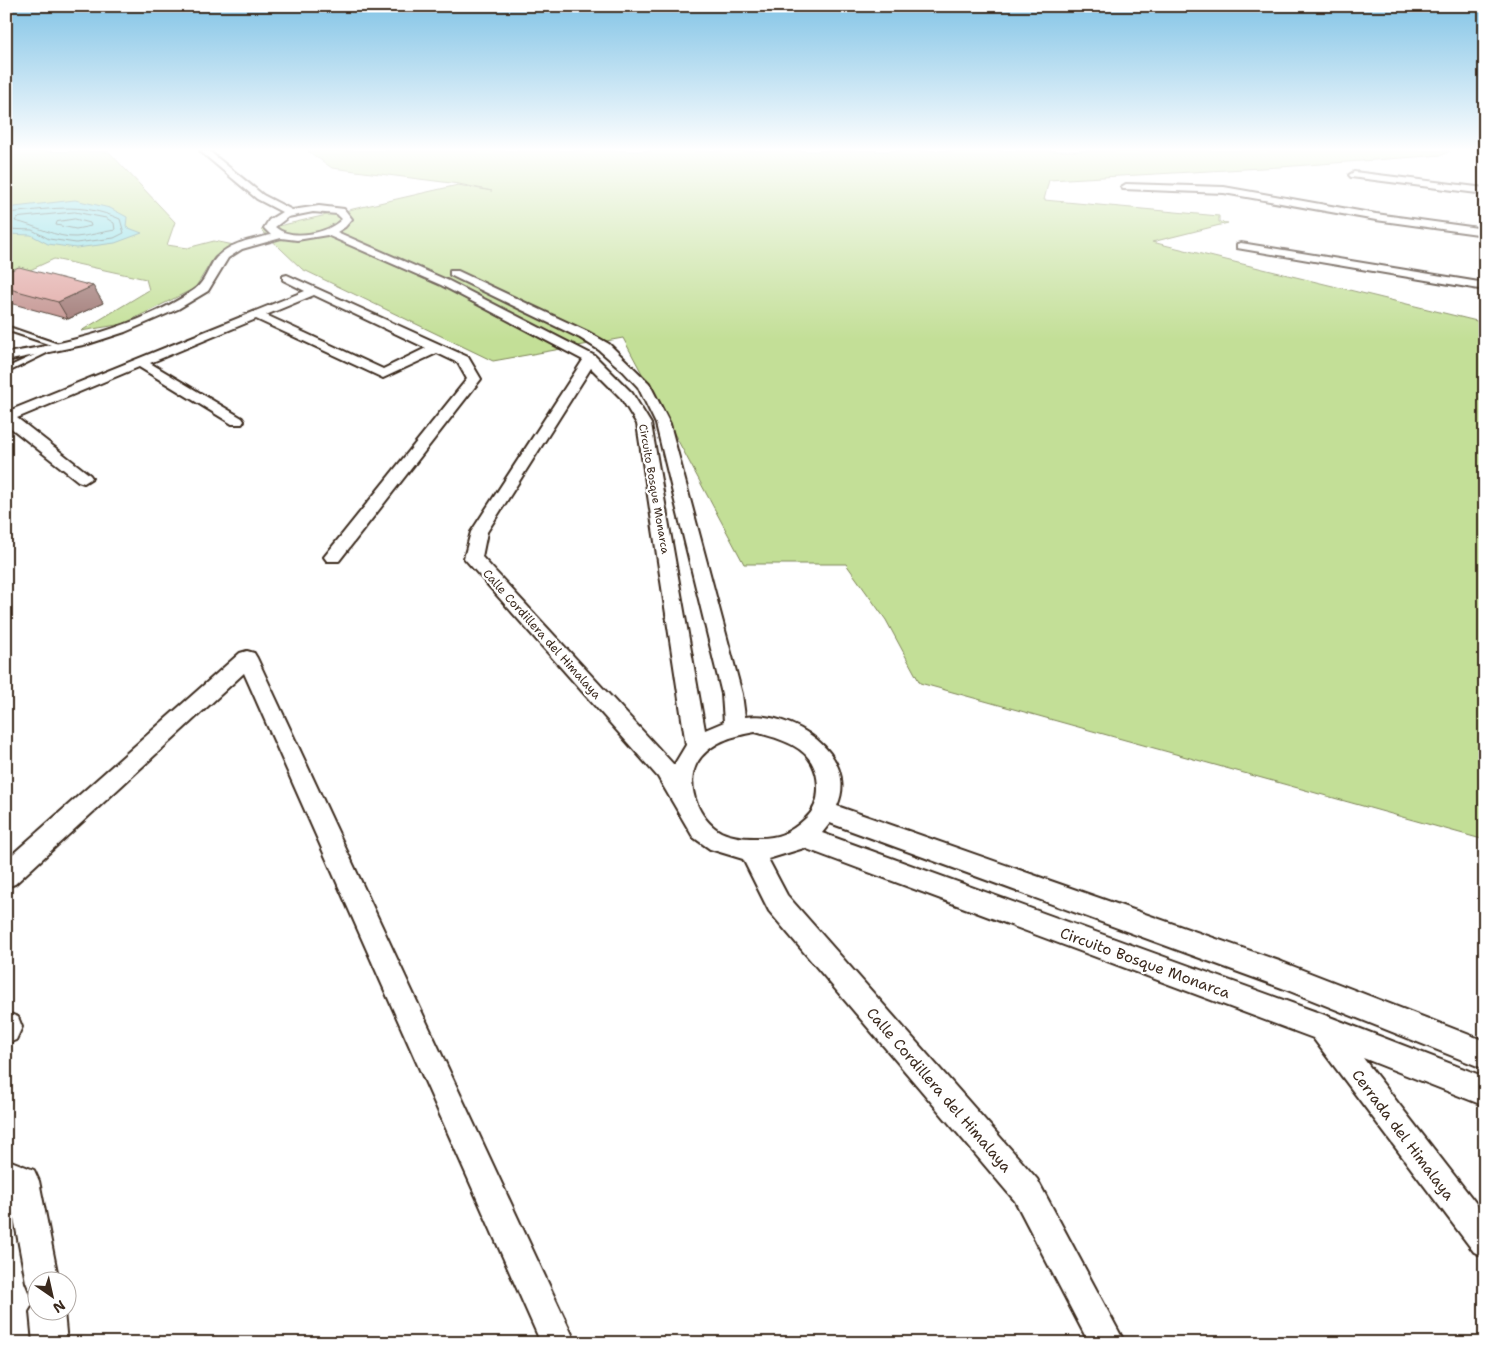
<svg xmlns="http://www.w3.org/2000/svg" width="1491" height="1349" font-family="'Shantell Sans',sans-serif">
	<rect width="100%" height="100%" fill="#fff"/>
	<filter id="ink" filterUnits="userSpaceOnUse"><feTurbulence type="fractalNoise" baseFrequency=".02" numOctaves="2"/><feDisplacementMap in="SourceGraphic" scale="10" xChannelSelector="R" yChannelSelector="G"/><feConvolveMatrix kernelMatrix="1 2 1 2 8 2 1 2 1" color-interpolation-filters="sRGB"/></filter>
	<g filter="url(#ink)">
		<g fill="#c3df97" stroke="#7f845a">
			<path d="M 6,151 L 109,152 L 175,222 L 167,245 L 187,248 L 214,241 L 234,245 L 214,257 L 195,288 L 123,324 L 81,331 L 149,290 L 146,279 L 54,259 L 6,281 Z"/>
			<path d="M 308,151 L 1450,151 L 1442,155 L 1280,167 L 1049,180 L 1044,200 L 1219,216 L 1219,222 L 1228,223 L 1152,242 L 1485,323 L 1485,840 L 920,683 L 886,620 L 846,564 L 744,564 L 623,338 L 493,361 L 302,269 L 261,230 L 458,185 L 492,191 L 459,184 L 332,168 Z"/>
		</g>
		<path fill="#8cdde4" stroke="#6c9595" d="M 75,200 L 110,208 L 127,217 L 126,227 L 142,233 L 115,243 L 76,248 L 48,244 L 31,235 L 6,234 L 6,208 Z"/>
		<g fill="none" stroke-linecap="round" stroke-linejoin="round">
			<g stroke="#5b726d" stroke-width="1">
				<path d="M 75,212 L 106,218 L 114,223 L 115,230 C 102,232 89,236 76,237 C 57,238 34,225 15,221 L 17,218 Z"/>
				<path d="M 6,213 C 48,210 80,201 120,219 L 124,233 L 114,238 L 76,243 L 49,239 L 32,230 L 6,229"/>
				<path d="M 75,219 L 90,223 L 91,226 L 76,229 L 56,225 L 57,222 Z"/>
			</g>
			<defs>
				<g id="lane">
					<path d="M 6,326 L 64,346 L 65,347 L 60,348 L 6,330 Z"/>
					<path d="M 50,348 L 55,349 L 6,373 L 6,368 Z"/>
				</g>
				<g id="street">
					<path d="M 200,151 L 209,151 L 263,195 L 292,210 L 319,206 L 344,209 L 352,219 L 345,227 L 337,232 L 449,281 L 595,356 L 632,393 L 651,424 L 705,730 L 724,722 L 722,694 L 656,424 L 638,387 L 623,371 L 599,350 L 580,338 L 450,275 L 450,271 L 458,271 L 588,332 L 609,344 L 649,383 L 670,424 L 742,694 L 745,717 C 790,710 860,754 837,806 L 1282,962 L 1485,1041 L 1485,1069 L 1282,988 L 830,823 L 822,833 L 1322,1014 L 1485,1077 L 1485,1106 L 1363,1058 L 1485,1215 L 1485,1257 L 1474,1252 L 1313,1038 L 804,848 L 768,859 L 787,895 L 1037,1179 L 1125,1343 L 1089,1343 L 1015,1201 L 769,911 L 743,859 L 710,849 L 693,837 L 658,777 L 464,558 L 471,532 L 583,360 L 441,285 L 327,235 L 297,240 L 281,238 L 242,249 L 228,258 L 208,291 L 178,309 L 125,332 L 88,344 L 6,361 L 6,353 C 65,344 141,326 191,292 C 203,285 206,274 213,262 C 226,243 250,240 271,235 L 264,228 L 269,220 L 282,212 L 257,199 ZM 313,212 L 337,214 L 342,219 C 328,234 291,241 275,227 L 288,217 ZM 591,368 L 621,398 L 637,424 L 686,745 L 674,765 L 482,557 L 487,532 ZM 755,732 C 788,741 818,749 818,789 C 818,801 814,811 805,819 C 789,834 776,839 754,838 C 743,838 732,837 721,832 C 697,819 682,780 701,757 C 716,740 734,736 755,732 Z"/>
					<path d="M 1477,151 L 1485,151 L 1485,156 Z"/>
					<path d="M 1354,172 L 1485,188 L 1485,194 L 1351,177 L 1349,175 Z"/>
					<path d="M 1126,184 L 1224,187 L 1376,214 L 1485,229 L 1485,235 L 1376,220 L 1224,193 L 1123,189 L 1121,187 Z"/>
					<path d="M 1241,243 L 1485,283 L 1485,290 L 1237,248 L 1237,244 Z"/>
					<path d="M 287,275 L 468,357 L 481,379 L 339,561 L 327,561 L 324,557 L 467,379 L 458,363 L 437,353 L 383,378 L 256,319 L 150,363 L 242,418 L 244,421 L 242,424 L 232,424 L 139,367 L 17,418 L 90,475 L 92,478 L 84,483 L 78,481 L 6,424 L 6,412 L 305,291 L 283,280 L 283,276 ZM 314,295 L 426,348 L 383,369 L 266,315 Z"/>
					<path d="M 247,651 L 254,653 L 257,658 L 576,1343 L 541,1343 L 244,673 L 15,884 L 6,887 L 6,860 L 240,653 Z"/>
					<path d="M 8,1013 L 18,1017 L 22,1027 L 16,1040 L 6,1044 Z"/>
					<path d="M 6,1159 L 34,1170 L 39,1181 L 59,1282 L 38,1282 L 38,1296 L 31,1294 L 26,1282 L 9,1191 L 6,1190 Z"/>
					<path d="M 38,1299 L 38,1312 L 64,1312 L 67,1343 L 33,1343 L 30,1312 Z"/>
				</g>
			</defs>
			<use href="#lane" stroke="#3b2a1e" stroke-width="4"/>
			<use href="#street" stroke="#3b2a1e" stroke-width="4"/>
			<use href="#lane" fill="#fff" fill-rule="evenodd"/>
			<use href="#street" fill="#fff" fill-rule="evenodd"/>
		</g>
		<path fill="#c18f8b" stroke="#3b2a1e" d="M 6,272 L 93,286 L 103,303 L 68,319 L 6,302 Z"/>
		<path fill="#9d7471" stroke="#3b2a1e" d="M 93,286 L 103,303 L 68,319 L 58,302 Z"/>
		<path fill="#e0a6a2" stroke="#3b2a1e" d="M 19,267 L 93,286 L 58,302 L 6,288 L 6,272 Z"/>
	</g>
	<linearGradient id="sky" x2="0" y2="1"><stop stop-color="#83c4e6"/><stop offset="0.44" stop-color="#fff"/><stop offset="1" stop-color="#fff" stop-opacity="0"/></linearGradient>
	<rect width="1491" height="340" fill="url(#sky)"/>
	<g text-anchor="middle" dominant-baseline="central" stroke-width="4.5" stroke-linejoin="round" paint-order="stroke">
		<g font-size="11" fill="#3b2a1e" stroke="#fff">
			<text transform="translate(654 489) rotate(80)">Circuito Bosque Monarca</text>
		</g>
		<g font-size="12" fill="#3b2a1e" stroke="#fff">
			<text transform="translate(542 634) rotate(48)">Calle Cordillera del Himalaya</text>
		</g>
		<g font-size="15" fill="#3b2a1e" stroke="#fff">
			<text transform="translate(1145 963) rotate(20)">Circuito Bosque Monarca</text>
			<text transform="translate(939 1090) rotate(49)">Calle Cordillera del Himalaya</text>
			<text transform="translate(1403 1135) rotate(53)">Cerrada del Himalaya</text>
		</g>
	</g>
	<rect width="1491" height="1349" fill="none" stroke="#fff" stroke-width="25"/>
	<rect x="12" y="12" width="1466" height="1324" fill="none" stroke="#3b2a1e" stroke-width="2" filter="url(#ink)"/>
	<g transform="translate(52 1296) rotate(146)"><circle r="24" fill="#ffffff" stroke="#b1aaa5"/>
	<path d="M0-4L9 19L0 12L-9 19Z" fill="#3b2a1e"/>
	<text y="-8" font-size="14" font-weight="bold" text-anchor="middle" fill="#3b2a1e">N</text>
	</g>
</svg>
